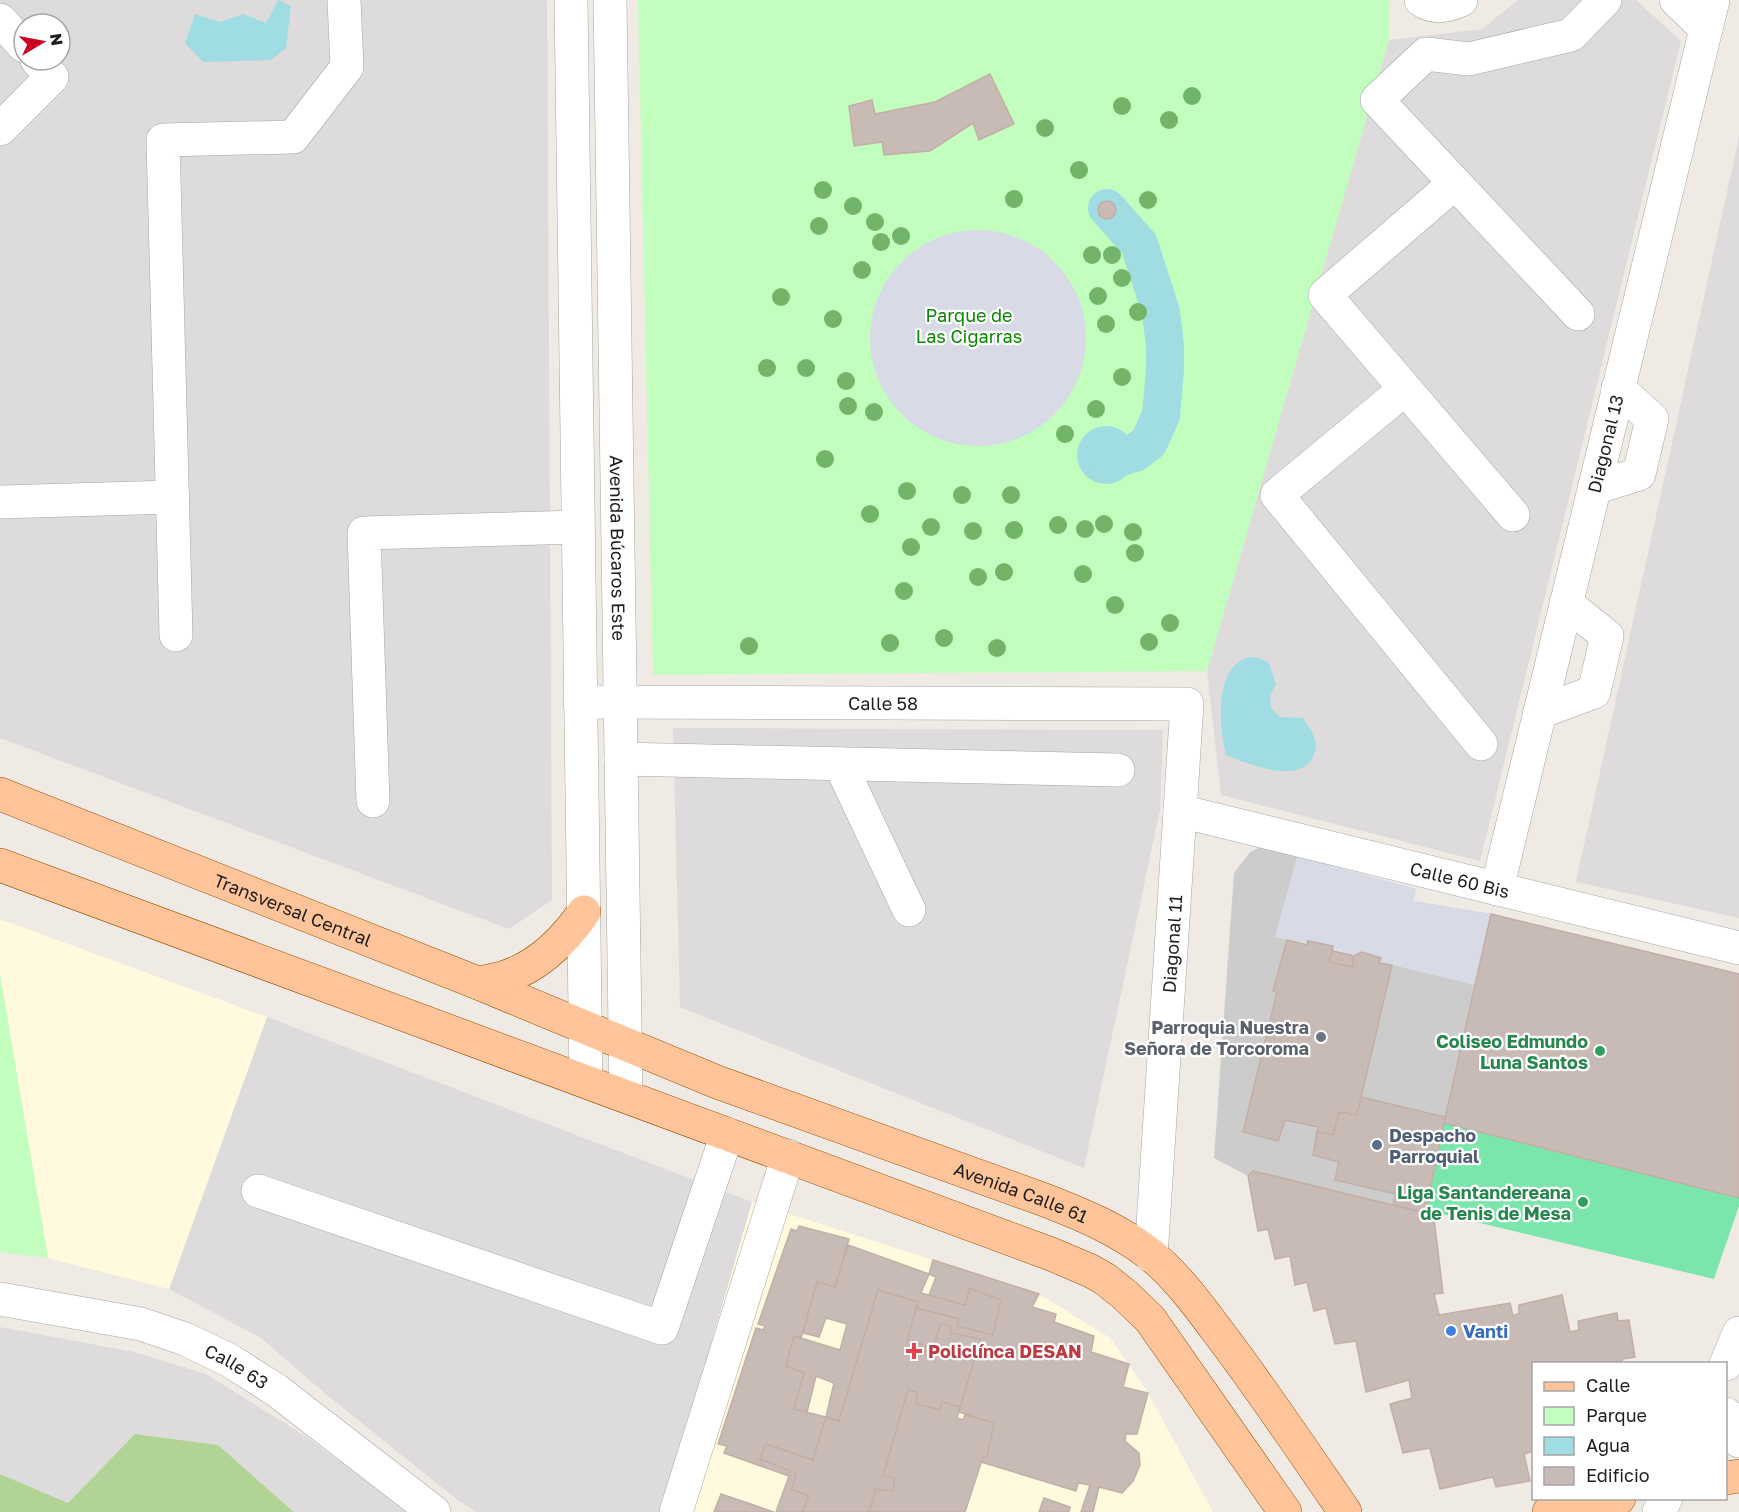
<svg xmlns="http://www.w3.org/2000/svg" width="1739" height="1512" font-family="'Golos Text',sans-serif">
	<rect width="100%" height="100%" fill="#f0eae4"/>
	<g fill="#dddbdc" fill-rule="evenodd">
		<path d="M 0,0 L 547,0 L 552,900 L 509,929 L 0,738 ZM 24,24 L 60,24 L 60,60 L 24,60 Z"/>
		<path d="M 1518,0 L 1636,0 L 1681,41 L 1480,861 L 1221,795 L 1207,671 L 1389,40 L 1482,29 Z"/>
		<path d="M 1739,137 L 1739,918 L 1576,882 Z"/>
		<path d="M 673,728 L 1163,730 L 1160,810 L 1084,1168 L 680,1007 Z"/>
		<path d="M 267,1017 L 752,1202 L 663,1512 L 476,1512 L 455,1498 L 327,1395 L 261,1338 L 169,1289 Z"/>
		<path d="M 0,1327 L 134,1352 L 206,1374 L 307,1437 L 408,1512 L 294,1512 L 218,1445 L 135,1434 L 68,1503 L 0,1474 Z"/>
	</g>
	<g fill="#fffade">
		<path d="M 0,919 L 267,1017 L 169,1289 L 48,1258 L 0,974 Z"/>
		<path d="M 752,1202 L 1039,1294 L 1110,1338 L 1145,1388 L 1213,1512 L 663,1512 Z"/>
	</g>
	<path fill="#ccc" d="M 1261,847 L 1416,889 L 1413,901 L 1491,914 L 1445,1117 L 1426,1210 L 1417,1211 L 1254,1171 L 1248,1176 L 1214,1158 L 1234,873 L 1250,852 Z"/>
	<path fill="#b1d395" d="M 135,1434 L 218,1445 L 294,1512 L 0,1512 L 0,1474 L 68,1503 Z"/>
	<g fill="#c2febd">
		<path d="M 638,0 L 1390,0 L 1389,40 L 1207,671 L 653,675 Z"/>
		<path d="M 0,974 L 48,1258 L 0,1252 Z"/>
	</g>
	<path fill="#7be6ac" d="M 1444,1123 L 1739,1198 L 1739,1206 L 1714,1279 L 1426,1210 Z"/>
	<g fill="#d8dae6">
		<circle cx="978" cy="338" r="108"/>
		<path d="M 1297,856 L 1416,889 L 1413,901 L 1491,914 L 1475,985 L 1392,965 L 1379,963 L 1380,958 L 1354,956 L 1332,951 L 1332,946 L 1309,941 L 1307,945 L 1275,937 Z"/>
	</g>
	<g fill="#a0dde2">
		<path d="M 278,0 L 291,6 L 286,48 L 271,60 L 203,62 L 185,43 L 195,14 L 220,22 L 243,14 L 266,23 Z"/>
		<circle cx="1106" cy="455" r="29"/>
		<path d="M 1249,657 L 1259,658 L 1269,663 L 1276,684 L 1270,696 L 1271,708 L 1280,717 L 1303,718 C 1311,730 1321,742 1313,757 C 1299,785 1248,764 1226,755 C 1220,731 1217,693 1230,671 C 1234,664 1242,660 1249,657 Z"/>
	</g>
	<g fill="none" stroke-linecap="round" stroke-linejoin="round">
		<path stroke="#a0dde2" stroke-width="38" d="M 1107,208 L 1139,244 L 1161,312 L 1165,346 L 1165,370 L 1161,415 L 1149,442 L 1135,453 L 1110,460"/>
	</g>
	<g fill="#c8bbb6" stroke="#c3aea5" stroke-width="1.5">
		<path d="M 990,74 L 1014,124 L 979,140 L 973,123 L 930,151 L 884,155 L 882,142 L 854,146 L 849,106 L 872,100 L 875,114 L 935,102 Z"/>
		<circle cx="1107" cy="210" r="9"/>
		<path d="M 1491,914 L 1739,974 L 1739,1198 L 1444,1123 Z"/>
		<path d="M 1287,940 L 1307,945 L 1308,941 L 1333,946 L 1332,951 L 1354,956 L 1362,952 L 1381,958 L 1379,963 L 1392,965 L 1357,1115 L 1339,1112 L 1333,1135 L 1317,1132 L 1318,1127 L 1285,1120 L 1278,1141 L 1243,1132 L 1277,992 L 1273,991 Z"/>
		<path d="M 1332,951 L 1354,956 L 1352,967 L 1329,962 Z"/>
		<path d="M 1361,1097 L 1445,1117 L 1426,1210 L 1417,1211 L 1393,1205 L 1396,1194 L 1335,1180 L 1339,1162 L 1313,1155 L 1317,1132 L 1333,1135 L 1339,1112 L 1357,1115 Z"/>
		<path d="M 1253,1171 L 1417,1211 L 1433,1211 L 1443,1293 L 1434,1294 L 1439,1315 L 1510,1303 L 1513,1316 L 1519,1313 L 1519,1305 L 1562,1295 L 1570,1332 L 1579,1330 L 1578,1321 L 1617,1313 L 1618,1321 L 1629,1320 L 1635,1357 L 1622,1359 L 1623,1364 L 1534,1364 L 1534,1451 L 1524,1454 L 1530,1481 L 1496,1487 L 1493,1477 L 1440,1489 L 1430,1448 L 1403,1453 L 1390,1404 L 1412,1398 L 1409,1380 L 1366,1392 L 1356,1341 L 1335,1344 L 1326,1308 L 1314,1311 L 1307,1282 L 1295,1285 L 1290,1256 L 1275,1259 L 1268,1229 L 1258,1231 L 1248,1176 Z"/>
		<path d="M 799,1226 L 849,1239 L 835,1287 L 817,1282 L 801,1338 L 794,1336 L 786,1366 L 804,1373 L 794,1409 L 826,1417 L 813,1460 L 766,1444 L 760,1459 L 796,1473 L 792,1489 L 809,1496 L 802,1512 L 776,1512 L 789,1476 L 724,1453 L 727,1446 L 718,1444 L 756,1328 L 763,1330 L 765,1326 L 758,1324 L 791,1229 L 797,1231 Z"/>
		<path d="M 848,1245 L 929,1274 L 921,1293 L 965,1305 L 969,1288 L 1001,1300 L 993,1335 L 957,1326 L 959,1319 L 916,1308 L 918,1302 L 878,1290 L 839,1421 L 826,1417 L 834,1383 L 816,1376 L 807,1412 L 794,1409 L 804,1373 L 786,1366 L 794,1336 L 840,1350 L 847,1324 L 826,1318 L 819,1337 L 803,1333 L 817,1282 L 835,1287 Z"/>
		<path d="M 933,1260 L 1039,1294 L 1032,1307 L 1056,1314 L 1054,1322 L 1094,1336 L 1091,1352 L 1129,1364 L 1123,1387 L 1148,1393 L 1137,1434 L 1126,1434 L 1125,1441 L 1139,1453 L 1140,1465 L 1133,1481 L 1122,1493 L 1099,1487 L 1093,1512 L 1081,1512 L 1090,1485 L 1078,1483 L 1076,1491 L 981,1462 L 983,1457 L 987,1457 L 994,1423 L 959,1412 L 980,1339 L 950,1333 L 951,1326 L 940,1324 L 931,1358 L 924,1355 L 925,1346 L 907,1340 L 916,1308 L 959,1319 L 957,1326 L 993,1335 L 1001,1300 L 969,1288 L 965,1305 L 929,1295 L 936,1277 L 929,1274 Z"/>
		<path d="M 878,1290 L 918,1302 L 907,1340 L 925,1346 L 924,1355 L 931,1358 L 940,1324 L 951,1326 L 950,1333 L 980,1339 L 960,1407 L 942,1402 L 940,1410 L 916,1404 L 917,1392 L 908,1390 L 883,1476 L 895,1478 L 893,1491 L 876,1489 L 869,1512 L 802,1512 L 809,1496 L 792,1489 L 796,1473 L 760,1459 L 766,1444 L 813,1460 L 826,1417 L 839,1421 Z"/>
		<path d="M 908,1390 L 917,1392 L 916,1404 L 940,1410 L 942,1402 L 960,1407 L 957,1418 L 963,1420 L 965,1415 L 994,1423 L 987,1457 L 983,1457 L 965,1512 L 869,1512 L 876,1489 L 893,1491 L 895,1478 L 883,1476 Z"/>
		<path d="M 721,1494 L 774,1512 L 714,1512 Z"/>
		<path d="M 1044,1498 L 1070,1507 L 1069,1512 L 1039,1512 Z"/>
	</g>
	<g fill="none" stroke-linecap="round" stroke-linejoin="round">
		<defs>
			<g id="minor">
				<path d="M 571,0 L 586,1081"/>
				<path id="s1" d="M 610,0 L 626,1096"/>
				<path d="M 1421,0 C 1434,9 1448,6 1461,0"/>
				<path d="M 1676,0 L 1706,29"/>
				<path d="M 0,20 L 24,46"/>
				<path d="M 0,129 L 52,77 L 37,60"/>
				<path d="M 1455,183 L 1325,295 L 1513,515"/>
				<path d="M 1578,314 L 1377,100 L 1426,54 L 1469,59 L 1571,35 L 1605,0"/>
				<path d="M 1405,389 L 1277,495 L 1481,744"/>
				<path d="M 1594,488 L 1639,474 L 1652,419 L 1618,388"/>
				<path d="M 0,502 L 173,497"/>
				<path d="M 176,635 L 163,140 L 293,137 L 347,67 L 344,0"/>
				<path id="s2" d="M 580,702 L 1187,704 L 1151,1256"/>
				<path d="M 1540,712 L 1594,692 L 1607,636 L 1566,603"/>
				<path d="M 621,759 L 1118,770"/>
				<path d="M 840,764 L 909,910"/>
				<path d="M 373,801 L 364,533 L 578,527"/>
				<path id="s3" d="M 1180,811 L 1739,948"/>
				<path id="s4" d="M 1497,889 L 1713,0"/>
				<path d="M 258,1191 L 662,1328 L 727,1134"/>
				<path id="s5" d="M 0,1299 L 141,1324 L 185,1339 L 229,1360 L 276,1390 L 434,1512"/>
				<path d="M 1726,1364 L 1739,1333"/>
				<path d="M 1726,1414 L 1739,1441"/>
				<path d="M 676,1512 L 788,1156"/>
				<path d="M 1659,1512 L 1666,1498"/>
			</g>
			<g id="major">
				<path id="s6" d="M 0,794 L 478,983 L 717,1082 L 1042,1199 C 1081,1214 1118,1229 1151,1255 C 1179,1278 1201,1309 1222,1337 C 1265,1394 1305,1454 1345,1512"/>
				<path d="M 0,865 L 1051,1254 L 1091,1271 L 1105,1279 L 1125,1295 L 1150,1319 L 1285,1512"/>
				<path d="M 478,983 C 487,981 497,980 505,977 C 539,966 564,941 584,912"/>
				<path d="M 1726,1478 L 1739,1476"/>
				<path d="M 1549,1512 L 1619,1498"/>
			</g>
		</defs>
		<use href="#minor" stroke="#a5a5a5" stroke-width="34"/>
		<use href="#major" stroke="#994f00" stroke-width="34"/>
		<use href="#minor" stroke="#fff" stroke-width="33"/>
		<use href="#major" stroke="#ffc49a" stroke-width="33"/>
	</g>
	<g fill="#72b468">
		<circle cx="1192" cy="96" r="9"/>
		<circle cx="1122" cy="106" r="9"/>
		<circle cx="1169" cy="120" r="9"/>
		<circle cx="1045" cy="128" r="9"/>
		<circle cx="1079" cy="170" r="9"/>
		<circle cx="823" cy="190" r="9"/>
		<circle cx="1014" cy="199" r="9"/>
		<circle cx="1148" cy="200" r="9"/>
		<circle cx="853" cy="206" r="9"/>
		<circle cx="875" cy="222" r="9"/>
		<circle cx="819" cy="226" r="9"/>
		<circle cx="901" cy="236" r="9"/>
		<circle cx="881" cy="242" r="9"/>
		<circle cx="1092" cy="255" r="9"/>
		<circle cx="1112" cy="255" r="9"/>
		<circle cx="862" cy="270" r="9"/>
		<circle cx="1122" cy="278" r="9"/>
		<circle cx="1098" cy="296" r="9"/>
		<circle cx="781" cy="297" r="9"/>
		<circle cx="1138" cy="312" r="9"/>
		<circle cx="833" cy="319" r="9"/>
		<circle cx="1106" cy="324" r="9"/>
		<circle cx="767" cy="368" r="9"/>
		<circle cx="806" cy="368" r="9"/>
		<circle cx="1122" cy="377" r="9"/>
		<circle cx="846" cy="381" r="9"/>
		<circle cx="848" cy="406" r="9"/>
		<circle cx="1096" cy="409" r="9"/>
		<circle cx="874" cy="412" r="9"/>
		<circle cx="1065" cy="434" r="9"/>
		<circle cx="825" cy="459" r="9"/>
		<circle cx="907" cy="491" r="9"/>
		<circle cx="962" cy="495" r="9"/>
		<circle cx="1011" cy="495" r="9"/>
		<circle cx="870" cy="514" r="9"/>
		<circle cx="1104" cy="524" r="9"/>
		<circle cx="1058" cy="525" r="9"/>
		<circle cx="931" cy="527" r="9"/>
		<circle cx="1085" cy="529" r="9"/>
		<circle cx="1014" cy="530" r="9"/>
		<circle cx="973" cy="531" r="9"/>
		<circle cx="1133" cy="532" r="9"/>
		<circle cx="911" cy="547" r="9"/>
		<circle cx="1135" cy="553" r="9"/>
		<circle cx="1004" cy="572" r="9"/>
		<circle cx="1083" cy="574" r="9"/>
		<circle cx="978" cy="577" r="9"/>
		<circle cx="904" cy="591" r="9"/>
		<circle cx="1115" cy="605" r="9"/>
		<circle cx="1170" cy="623" r="9"/>
		<circle cx="944" cy="638" r="9"/>
		<circle cx="1149" cy="642" r="9"/>
		<circle cx="890" cy="643" r="9"/>
		<circle cx="749" cy="646" r="9"/>
		<circle cx="997" cy="648" r="9"/>
	</g>
	<circle fill="#6b7280" stroke="#fff" stroke-width="2" cx="1321" cy="1037" r="6"/>
	<g fill="#2e9e5b" stroke="#fff" stroke-width="2">
		<circle cx="1600" cy="1051" r="6"/>
		<circle cx="1583" cy="1202" r="6"/>
	</g>
	<circle fill="#5c6f8a" stroke="#fff" stroke-width="2" cx="1377" cy="1145" r="6"/>
	<circle fill="#3f7fe0" stroke="#fff" stroke-width="2" cx="1451" cy="1331" r="6"/>
	<path fill="#e0444e" stroke="#fff" stroke-width="2" d="M911 1342h6v6h6v6h-6v6h-6v-6h-6v-6h6z"/>
	<g text-anchor="middle" dominant-baseline="central" stroke-width="4.5" stroke-linejoin="round" paint-order="stroke">
		<g font-size="18" fill="#0b8702" stroke="#fff">
			<text x="969" y="315">Parque de<tspan x="969" dy="21">Las Cigarras</tspan></text>
		</g>
		<g font-size="18" fill="#1e1e1e" stroke="#fff">
			<text stroke="none"><textPath href="#s4" startOffset="458">Diagonal 13</textPath></text>
			<text stroke="none"><textPath href="#s1" startOffset="548">Avenida Búcaros Este</textPath></text>
			<text stroke="none"><textPath href="#s2" startOffset="303">Calle 58</textPath></text>
			<text stroke="none"><textPath href="#s3" startOffset="288">Calle 60 Bis</textPath></text>
			<text stroke="none"><textPath href="#s6" startOffset="315">Transversal Central</textPath></text>
			<text transform="translate(1172 944) rotate(-86)">Diagonal 11</text>
			<text stroke="none"><textPath href="#s6" startOffset="1096">Avenida Calle 61</textPath></text>
			<text stroke="none"><textPath href="#s5" startOffset="248">Calle 63</textPath></text>
		</g>
		<g font-size="18" font-weight="bold" fill="#5b616d" stroke="#fff" text-anchor="end">
			<text x="1309" y="1027">Parroquia Nuestra<tspan x="1309" dy="21">Señora de Torcoroma</tspan></text>
		</g>
		<g font-size="18" font-weight="bold" fill="#27864d" stroke="#fff" text-anchor="end">
			<text x="1588" y="1041">Coliseo Edmundo<tspan x="1588" dy="21">Luna Santos</tspan></text>
			<text x="1571" y="1192">Liga Santandereana<tspan x="1571" dy="21">de Tenis de Mesa</tspan></text>
		</g>
		<g font-size="18" font-weight="bold" fill="#4e5e75" stroke="#fff" text-anchor="start">
			<text x="1389" y="1135">Despacho<tspan x="1389" dy="21">Parroquial</tspan></text>
		</g>
		<g font-size="18" font-weight="bold" fill="#366cbe" stroke="#fff" text-anchor="start">
			<text x="1463" y="1331">Vanti</text>
		</g>
		<g font-size="18" font-weight="bold" fill="#be3a42" stroke="#fff" text-anchor="start">
			<text x="928" y="1351">Policlínca DESAN</text>
		</g>
	</g>
	<rect x="1532" y="1362" width="195" height="138" fill="#ffffff" stroke="#a5a5a5" stroke-width="1.5"/>
	<rect x="1544" y="1382" width="30" height="9" fill="#ffc49a" stroke="#a5a5a5" stroke-width="1.5"/>
	<text x="1586" y="1392" font-size="18" fill="#1e1e1e">Calle</text>
	<rect x="1544" y="1407" width="30" height="18" fill="#c2febd" stroke="#a5a5a5" stroke-width="1.5"/>
	<text x="1586" y="1422" font-size="18" fill="#1e1e1e">Parque</text>
	<rect x="1544" y="1437" width="30" height="18" fill="#a0dde2" stroke="#a5a5a5" stroke-width="1.5"/>
	<text x="1586" y="1452" font-size="18" fill="#1e1e1e">Agua</text>
	<rect x="1544" y="1467" width="30" height="18" fill="#c8bbb6" stroke="#a5a5a5" stroke-width="1.5"/>
	<text x="1586" y="1482" font-size="18" fill="#1e1e1e">Edificio</text>
	<g transform="translate(42 42) rotate(80)"><circle r="28" fill="#ffffff" stroke="#a5a5a5" stroke-width="1.5"/>
	<path d="M0-4.5L10 22L0 15L-10 22Z" fill="#cd001f"/>
	<text y="-9" font-size="16" font-weight="bold" text-anchor="middle" fill="#1e1e1e">N</text>
	</g>
</svg>
